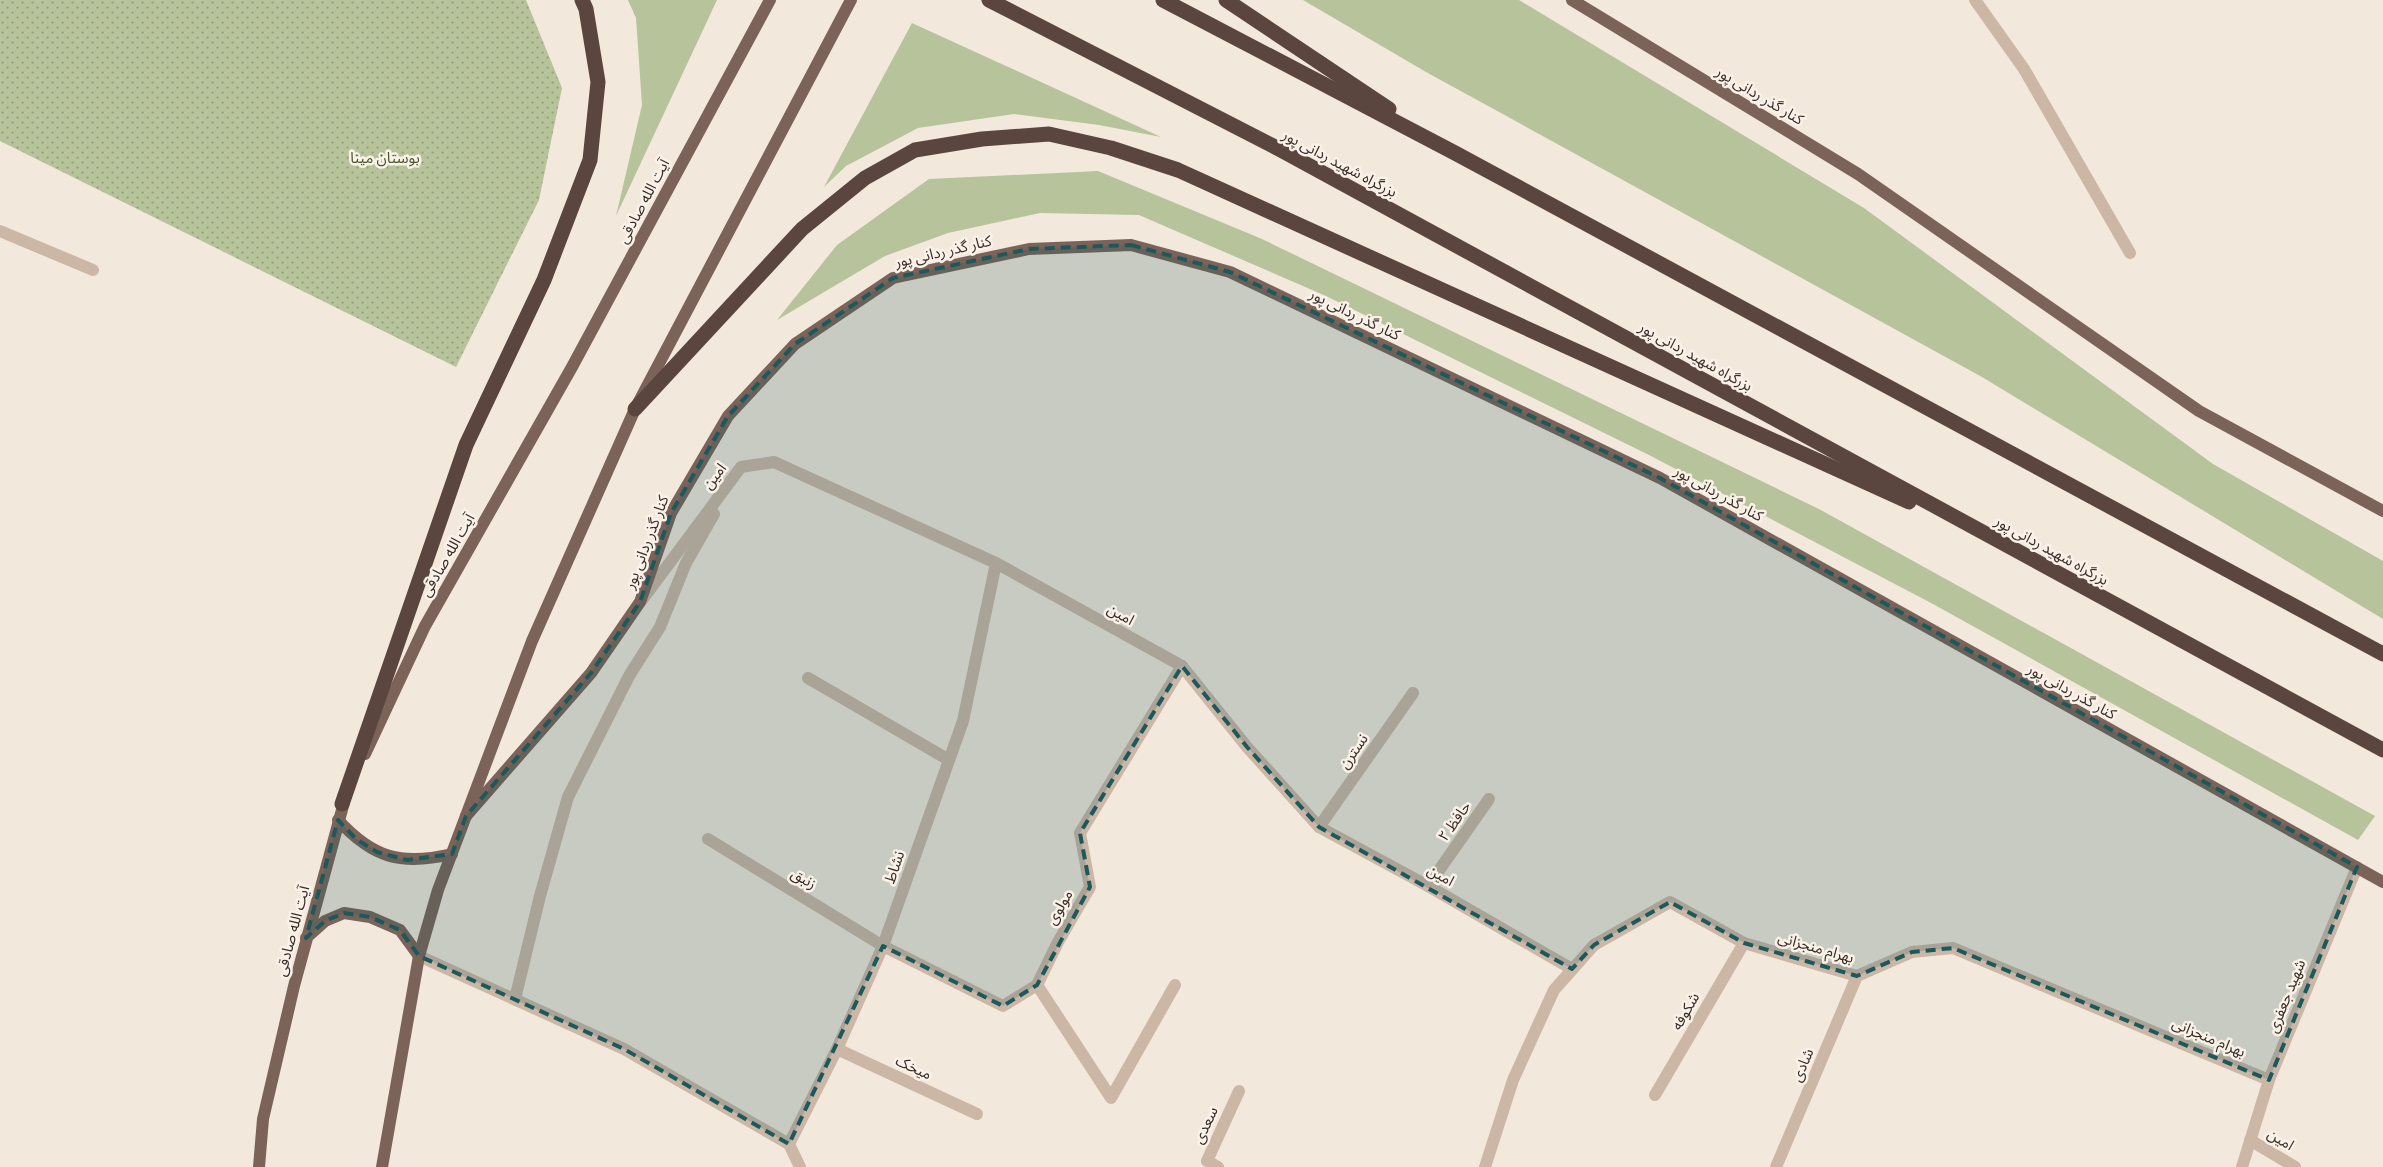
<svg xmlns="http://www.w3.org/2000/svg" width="2383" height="1167" font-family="'Titillium Web','Noto Sans Arabic',sans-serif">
	<defs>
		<pattern id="park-dots" width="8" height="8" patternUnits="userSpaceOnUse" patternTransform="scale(1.25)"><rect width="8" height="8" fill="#b7c39b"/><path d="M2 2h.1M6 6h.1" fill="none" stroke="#969f7e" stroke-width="1.8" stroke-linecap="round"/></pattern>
	</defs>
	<rect width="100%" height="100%" fill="#f3e8dc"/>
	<g fill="#b7c39b">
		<path d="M 628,0 L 717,0 L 616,216 L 642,105 L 636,18 Z"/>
		<path d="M 1303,0 L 1519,0 L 1864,208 L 2213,464 L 2383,561 L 2383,619 L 1982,377 L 1426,72 Z"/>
		<path d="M 912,23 L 1161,137 L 1099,125 L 1014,114 L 918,128 L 846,166 L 824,187 Z"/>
		<path d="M 1098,171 L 1262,239 L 1819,509 L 2375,816 L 2358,840 L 1933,604 L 1649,455 L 1326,296 L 1139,215 L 1040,213 L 948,233 L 885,256 L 777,320 L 837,245 L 929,179 Z"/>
	</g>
	<path fill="url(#park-dots)" d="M 0,0 L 526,0 L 562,88 L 539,200 L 456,367 L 0,141 Z"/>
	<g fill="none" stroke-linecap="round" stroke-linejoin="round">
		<g stroke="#ccb7a7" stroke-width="12">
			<path d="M 1975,0 L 2024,69 L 2130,253"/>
			<path d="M 0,231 L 93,270"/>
			<path d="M 642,600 L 741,467 L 774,462 L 996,563 L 1182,666 L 1247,747 L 1319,827 L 1428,886 L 1572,969"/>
			<path d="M 808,678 L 949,760"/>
			<path d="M 1319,827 L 1413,693"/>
			<path d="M 708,839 L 883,946 L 1003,1006 L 1037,985 L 1058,942 L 1090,887 L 1080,833 L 1182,666"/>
			<path d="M 1428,886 L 1489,799"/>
			<path d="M 419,956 L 624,1049 L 789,1144"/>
			<path d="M 1037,985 L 1111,1098 L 1175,985"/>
			<path d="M 515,999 L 540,896 L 568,797 L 629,676 L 660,627 L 686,563 L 714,514"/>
			<path d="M 837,1049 L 977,1114"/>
			<path d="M 1655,1095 L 1744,943"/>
			<path d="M 2250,1140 L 2295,1167"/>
			<path d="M 800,1167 L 789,1144 L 837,1049 L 883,946 L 963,721 L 996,563"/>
			<path d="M 1218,1167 L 1207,1161 L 1239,1091"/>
			<path d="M 1485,1167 L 1513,1080 L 1554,990 L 1594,945 L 1670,902 L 1744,943 L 1857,976 L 1912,952 L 1953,948 L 2269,1080"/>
			<path d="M 1776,1167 L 1857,976"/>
			<path d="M 2242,1167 L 2269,1080 L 2357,867"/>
		</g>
		<g stroke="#7b6359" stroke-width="12">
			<path d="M 1572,0 L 1858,174 L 2199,411 L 2383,511"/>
			<path d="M 365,754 L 425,626 L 572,367 L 770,0"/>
			<path d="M 466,816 L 591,673 L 640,602 L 671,513 L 728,416 L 795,344 L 893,278 L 1029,249 L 1131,245 L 1230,272 L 1660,478 L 2383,882"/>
			<path d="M 338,820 C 373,858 401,866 452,854"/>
			<path d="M 306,938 L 325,921 L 344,913 L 370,917 L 400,930 L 419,956"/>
			<path d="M 259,1167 L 263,1119 L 294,986 L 346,795"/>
			<path d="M 382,1167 L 419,956 L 438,890 L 532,641 L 635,409 L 851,0"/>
		</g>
		<g stroke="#5a463f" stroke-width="15">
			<path d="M 989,0 L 1277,148 L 2383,750"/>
			<path d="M 1163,0 L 1455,153 L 2383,654"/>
			<path d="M 1226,0 L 1389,109"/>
			<path d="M 635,409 L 802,229 L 865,178 L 915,150 L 982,139 L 1049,134 L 1111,148 L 1178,170 L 1909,502"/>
			<path d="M 342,804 L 466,445 L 544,280 L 590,160 L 598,82 L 586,9 L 582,0"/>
		</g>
	</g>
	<path fill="#1c595c" fill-opacity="0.2" stroke="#1c595c" stroke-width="4" stroke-dasharray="10 6" stroke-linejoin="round" d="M 1131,245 L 1230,272 L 1660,478 L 2357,867 L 2269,1080 L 1953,948 L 1912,952 L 1857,976 L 1744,943 L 1670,902 L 1594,945 L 1572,969 L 1319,827 L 1247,747 L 1182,666 L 1080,833 L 1090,887 L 1037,985 L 1003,1006 L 883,946 L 789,1144 L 624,1049 L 419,956 L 400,930 L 370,917 L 344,913 L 325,921 L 306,938 L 338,820 L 356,839 L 377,852 L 407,860 L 452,854 L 466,816 L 591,673 L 640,602 L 671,513 L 728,416 L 795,344 L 893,278 L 1029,249 Z"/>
	<g text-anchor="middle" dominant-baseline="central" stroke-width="5" stroke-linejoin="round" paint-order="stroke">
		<g font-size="15" fill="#382d28" stroke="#faf2e9">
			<text transform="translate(1760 95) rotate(31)">کنار گذر ردانی پور</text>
			<text transform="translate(1340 163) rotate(28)">بزرگراه شهید ردانی پور</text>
			<text transform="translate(643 201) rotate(-62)">آیت الله صادقی</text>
			<text transform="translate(943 251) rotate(-13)">کنار گذر ردانی پور</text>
			<text transform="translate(1355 314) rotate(26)">کنار گذر ردانی پور</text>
			<text transform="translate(1696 356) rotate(29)">بزرگراه شهید ردانی پور</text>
			<text transform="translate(714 476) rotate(-53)">امین</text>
			<text transform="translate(1719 493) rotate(29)">کنار گذر ردانی پور</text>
			<text transform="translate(646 542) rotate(-69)">کنار گذر ردانی پور</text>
			<text transform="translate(2052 550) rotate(29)">بزرگراه شهید ردانی پور</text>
			<text transform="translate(447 555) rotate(-60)">آیت الله صادقی</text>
			<text transform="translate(1121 614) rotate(29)">امین</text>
			<text transform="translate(2072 691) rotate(29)">کنار گذر ردانی پور</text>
			<text transform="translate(1353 751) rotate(-55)">نسترن</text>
			<text transform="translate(1454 821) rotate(-55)">حافظ ۲</text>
			<text transform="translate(894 867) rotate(-71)">نشاط</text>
			<text transform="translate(1441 875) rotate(29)">امین</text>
			<text transform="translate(804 878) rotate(31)">زنبق</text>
			<text transform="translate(1059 907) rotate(-60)">مولوی</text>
			<text transform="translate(292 931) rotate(-75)">آیت الله صادقی</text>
			<text transform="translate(1816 947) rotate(16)">بهرام منجزانی</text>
			<text transform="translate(2286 996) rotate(-68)">شهید جعفری</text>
			<text transform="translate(1685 1011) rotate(-60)">شکوفه</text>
			<text transform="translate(2209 1037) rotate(23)">بهرام منجزانی</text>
			<text transform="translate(1802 1065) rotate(-67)">شادی</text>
			<text transform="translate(914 1067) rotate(25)">میخک</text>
			<text transform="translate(1205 1125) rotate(-65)">سعدی</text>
			<text transform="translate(2281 1139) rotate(31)">امین</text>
		</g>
		<g font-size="15" fill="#48582b" stroke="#faf2e9">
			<text x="385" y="157">بوستان مینا</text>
		</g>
	</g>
</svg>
